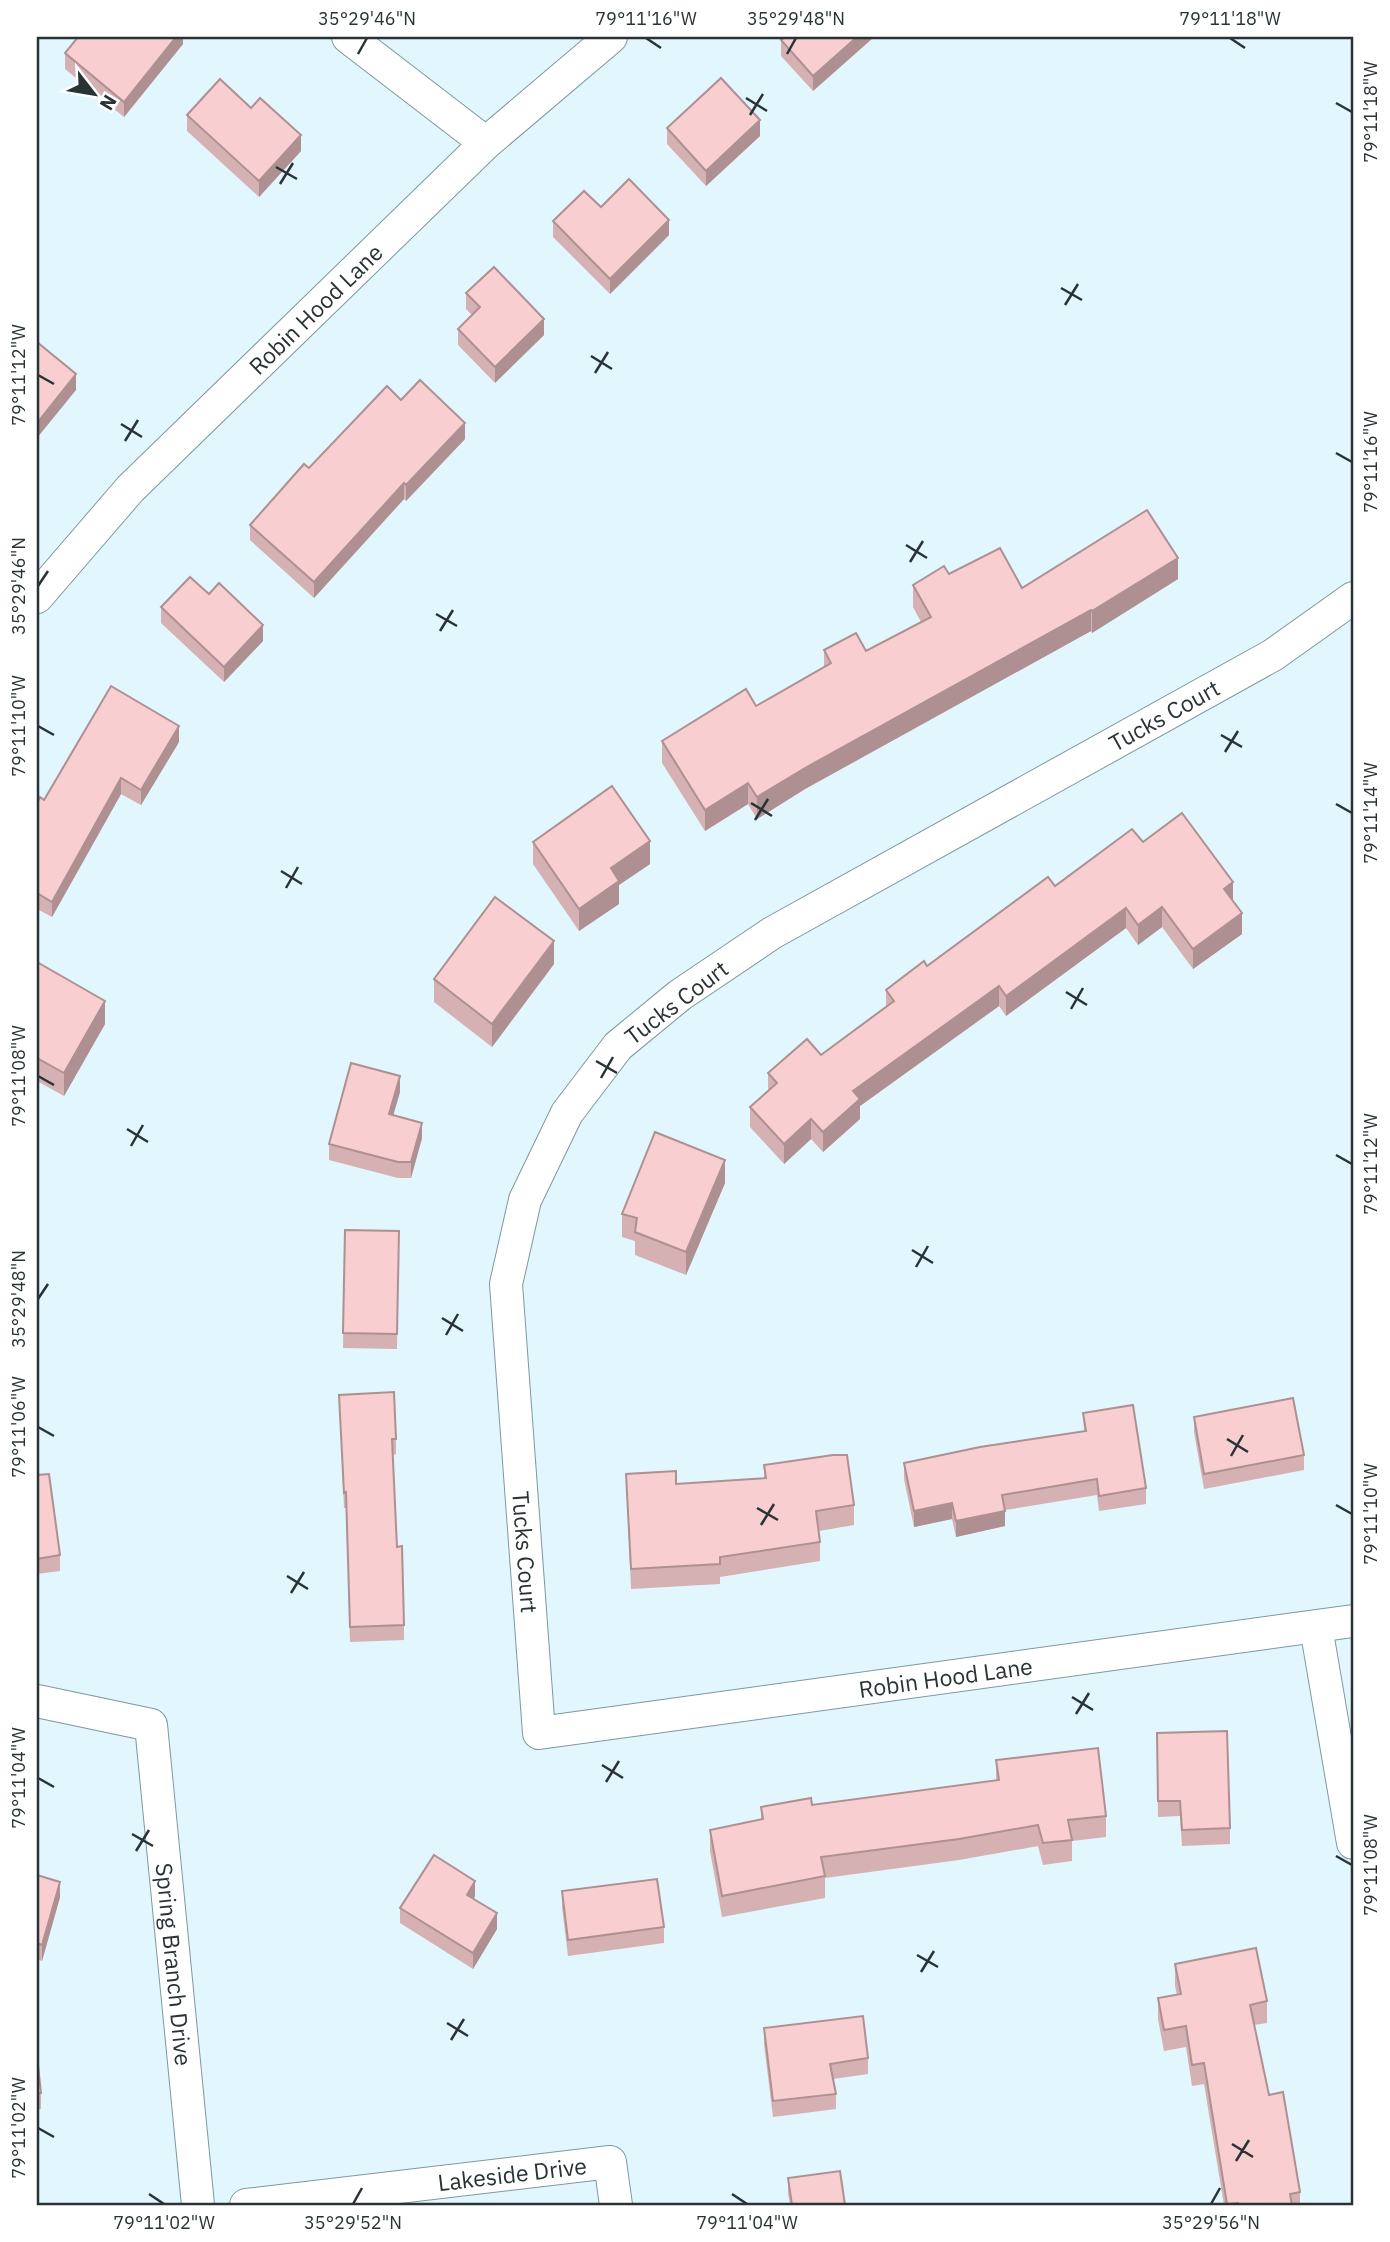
<svg xmlns="http://www.w3.org/2000/svg" width="1390" height="2242" font-family="'IBM Plex Sans',sans-serif">
	<rect width="100%" height="100%" fill="#e1f6fd"/>
	<g fill="none" stroke-linecap="round" stroke-linejoin="round">
		<defs>
			<g id="street">
				<path d="M 348,37 L 486,143"/>
				<path id="s1" d="M 37,597 L 130,489 L 486,143 L 611,37"/>
				<path id="s2" d="M 1353,598 L 1273,655 L 772,933 L 680,995 L 618,1046 L 567,1113 L 525,1200 L 506,1284 L 539,1733 L 1353,1621"/>
				<path d="M 1316,1627 L 1353,1843"/>
				<path id="s3" d="M 37,1701 L 151,1725 L 198,2205"/>
				<path id="s4" d="M 246,2205 L 610,2162 L 616,2205"/>
			</g>
		</defs>
		<use href="#street" stroke="#7f989f" stroke-width="34"/>
		<use href="#street" stroke="#fff" stroke-width="32"/>
	</g>
	<g fill="#d5b1b3">
		<path d="M 183,37 L 183,44 L 124,117 L 65,69 L 65,53 Z"/>
		<path d="M 785,37 L 874,37 L 813,91 L 781,56 L 781,40 Z"/>
		<path d="M 251,108 L 301,151 L 259,197 L 187,131 L 187,115 Z"/>
		<path d="M 667,128 L 760,136 L 706,186 L 667,144 Z"/>
		<path d="M 601,207 L 669,235 L 610,294 L 553,237 L 553,221 Z"/>
		<path d="M 466,293 L 544,335 L 495,383 L 458,345 L 458,329 L 472,315 L 466,309 Z"/>
		<path d="M 465,439 L 406,501 L 404,499 L 314,598 L 250,540 L 250,525 L 309,468 Z"/>
		<path d="M 949,574 L 1022,588 L 1178,579 L 1092,633 L 1091,631 L 805,789 L 757,819 L 748,804 L 705,831 L 662,763 L 662,741 L 756,706 L 824,667 L 824,650 L 866,651 L 921,622 L 913,607 L 913,585 Z"/>
		<path d="M 209,594 L 263,641 L 224,682 L 161,623 L 161,607 Z"/>
		<path d="M 179,742 L 141,805 L 121,794 L 52,917 L 37,909 L 37,803 Z"/>
		<path d="M 533,842 L 650,864 L 619,885 L 619,904 L 579,931 L 533,864 Z"/>
		<path d="M 1143,842 L 1233,902 L 1242,934 L 1193,969 L 1162,927 L 1138,945 L 1126,928 L 1006,1016 L 999,1006 L 860,1106 L 860,1119 L 823,1152 L 811,1139 L 784,1164 L 750,1127 L 750,1107 L 768,1091 L 768,1073 L 821,1055 L 886,1008 L 886,990 L 927,966 L 1055,886 Z"/>
		<path d="M 37,962 L 105,1024 L 64,1096 L 37,1081 Z"/>
		<path d="M 554,964 L 492,1047 L 434,1002 L 434,979 Z"/>
		<path d="M 400,1092 L 393,1115 L 422,1138 L 411,1178 L 398,1178 L 329,1160 L 329,1144 Z"/>
		<path d="M 725,1183 L 686,1275 L 635,1255 L 635,1241 L 622,1237 L 622,1214 Z"/>
		<path d="M 345,1230 L 399,1231 L 397,1349 L 343,1348 Z"/>
		<path d="M 339,1395 L 396,1439 L 396,1454 L 393,1455 L 397,1547 L 404,1625 L 404,1640 L 350,1642 L 346,1508 L 344,1508 Z"/>
		<path d="M 1083,1413 L 1146,1488 L 1146,1504 L 1099,1511 L 1097,1495 L 1005,1510 L 1005,1526 L 956,1537 L 952,1519 L 914,1527 L 904,1479 L 904,1463 L 1084,1431 Z"/>
		<path d="M 1194,1417 L 1304,1455 L 1304,1470 L 1204,1489 L 1194,1432 Z"/>
		<path d="M 764,1465 L 854,1505 L 854,1525 L 819,1531 L 820,1542 L 820,1561 L 720,1577 L 720,1584 L 631,1589 L 626,1474 L 676,1484 L 764,1478 Z"/>
		<path d="M 37,1475 L 60,1555 L 60,1571 L 37,1574 Z"/>
		<path d="M 1157,1733 L 1230,1828 L 1230,1844 L 1182,1846 L 1180,1816 L 1158,1817 Z"/>
		<path d="M 996,1760 L 1106,1816 L 1106,1837 L 1072,1841 L 1072,1861 L 1043,1865 L 1038,1846 L 959,1860 L 825,1878 L 825,1898 L 722,1917 L 710,1851 L 710,1830 L 761,1820 L 761,1807 L 812,1805 L 996,1781 Z"/>
		<path d="M 37,1875 L 60,1897 L 42,1961 L 37,1959 Z"/>
		<path d="M 562,1891 L 664,1927 L 664,1943 L 568,1956 L 562,1907 Z"/>
		<path d="M 475,1896 L 474,1899 L 497,1929 L 473,1969 L 400,1923 L 400,1908 Z"/>
		<path d="M 1175,1964 L 1267,2001 L 1267,2023 L 1254,2025 L 1269,2095 L 1300,2192 L 1300,2205 L 1224,2205 L 1204,2084 L 1192,2086 L 1186,2047 L 1164,2051 L 1158,2019 L 1158,1998 L 1177,1995 L 1175,1986 Z"/>
		<path d="M 764,2028 L 868,2058 L 868,2074 L 833,2079 L 836,2094 L 836,2109 L 773,2117 L 764,2044 Z"/>
		<path d="M 37,2056 L 41,2093 L 41,2109 L 37,2109 Z"/>
		<path d="M 788,2178 L 845,2205 L 790,2205 L 788,2193 Z"/>
	</g>
	<g fill="#ae9092">
		<path d="M 176,37 L 183,37 L 183,44 L 124,117 L 124,102 Z"/>
		<path d="M 857,37 L 874,37 L 813,91 L 813,76 Z"/>
		<path d="M 760,120 L 760,136 L 706,186 L 706,171 Z"/>
		<path d="M 301,135 L 301,151 L 259,197 L 259,181 Z"/>
		<path d="M 669,220 L 669,235 L 610,294 L 610,279 Z"/>
		<path d="M 544,319 L 544,335 L 495,383 L 495,367 Z"/>
		<path d="M 76,374 L 76,390 L 37,438 L 37,423 Z"/>
		<path d="M 465,423 L 465,439 L 406,501 L 406,485 Z"/>
		<path d="M 404,483 L 404,499 L 314,598 L 314,582 Z"/>
		<path d="M 1178,558 L 1178,579 L 1092,633 L 1092,611 Z"/>
		<path d="M 1091,610 L 1091,631 L 805,789 L 757,819 L 757,797 L 805,768 Z"/>
		<path d="M 263,625 L 263,641 L 224,682 L 224,667 Z"/>
		<path d="M 179,726 L 179,742 L 141,805 L 141,790 Z"/>
		<path d="M 121,778 L 121,794 L 52,917 L 52,902 Z"/>
		<path d="M 748,783 L 748,804 L 705,831 L 705,810 Z"/>
		<path d="M 650,841 L 650,864 L 619,885 L 619,904 L 579,931 L 579,909 L 611,868 Z"/>
		<path d="M 1233,882 L 1233,902 L 1224,889 Z"/>
		<path d="M 1162,907 L 1162,927 L 1138,945 L 1138,925 Z"/>
		<path d="M 1126,908 L 1126,928 L 1006,1016 L 1006,996 Z"/>
		<path d="M 1242,913 L 1242,934 L 1193,969 L 1193,949 Z"/>
		<path d="M 554,941 L 554,964 L 492,1047 L 492,1024 Z"/>
		<path d="M 999,986 L 999,1006 L 860,1106 L 860,1119 L 823,1152 L 823,1132 L 853,1091 Z"/>
		<path d="M 105,1001 L 105,1024 L 64,1096 L 64,1073 Z"/>
		<path d="M 400,1076 L 400,1092 L 389,1130 L 389,1114 Z"/>
		<path d="M 811,1119 L 811,1139 L 784,1164 L 784,1144 Z"/>
		<path d="M 422,1123 L 422,1138 L 411,1178 L 411,1162 Z"/>
		<path d="M 725,1160 L 725,1183 L 686,1275 L 686,1252 Z"/>
		<path d="M 952,1503 L 952,1519 L 914,1527 L 914,1511 Z"/>
		<path d="M 1005,1511 L 1005,1526 L 956,1537 L 956,1521 Z"/>
		<path d="M 475,1881 L 475,1896 L 467,1910 L 467,1895 Z"/>
		<path d="M 60,1882 L 60,1897 L 42,1961 L 42,1945 Z"/>
		<path d="M 497,1913 L 497,1929 L 473,1969 L 473,1953 Z"/>
	</g>
	<g fill="#f8ced0" stroke="#ae9092" stroke-width="2">
		<path d="M 78,37 L 176,37 L 124,102 L 65,53 Z"/>
		<path d="M 785,37 L 857,37 L 813,76 L 781,40 Z"/>
		<path d="M 721,78 L 760,120 L 706,171 L 667,128 Z"/>
		<path d="M 220,79 L 251,108 L 260,98 L 301,135 L 259,181 L 187,115 Z"/>
		<path d="M 629,179 L 669,220 L 610,279 L 553,221 L 584,191 L 601,207 Z"/>
		<path d="M 494,267 L 544,319 L 495,367 L 458,329 L 480,307 L 466,293 Z"/>
		<path d="M 37,342 L 76,374 L 37,423 Z"/>
		<path d="M 420,380 L 465,423 L 406,485 L 404,483 L 314,582 L 250,525 L 304,464 L 309,468 L 387,386 L 401,400 Z"/>
		<path d="M 1147,510 L 1178,558 L 1092,611 L 1091,610 L 805,768 L 757,797 L 748,783 L 705,810 L 662,741 L 746,689 L 756,706 L 831,663 L 824,650 L 856,633 L 866,651 L 931,617 L 913,585 L 944,566 L 949,574 L 1000,548 L 1022,588 Z"/>
		<path d="M 190,577 L 209,594 L 219,583 L 263,625 L 224,667 L 161,607 Z"/>
		<path d="M 111,686 L 179,726 L 141,790 L 121,778 L 52,902 L 37,893 L 37,803 L 40,797 L 44,800 Z"/>
		<path d="M 612,786 L 650,841 L 611,868 L 619,881 L 579,909 L 533,842 Z"/>
		<path d="M 1182,813 L 1233,882 L 1224,889 L 1242,913 L 1193,949 L 1162,907 L 1138,925 L 1126,908 L 1006,996 L 999,986 L 853,1091 L 860,1099 L 823,1132 L 811,1119 L 784,1144 L 750,1107 L 777,1083 L 768,1073 L 807,1039 L 821,1055 L 894,1001 L 886,990 L 924,961 L 927,966 L 1048,877 L 1055,886 L 1132,829 L 1143,842 Z"/>
		<path d="M 495,897 L 554,941 L 492,1024 L 434,979 Z"/>
		<path d="M 37,962 L 105,1001 L 64,1073 L 37,1058 Z"/>
		<path d="M 351,1063 L 400,1076 L 389,1114 L 422,1123 L 411,1162 L 398,1162 L 329,1144 Z"/>
		<path d="M 655,1132 L 725,1160 L 686,1252 L 635,1232 L 637,1218 L 622,1214 Z"/>
		<path d="M 345,1230 L 399,1231 L 397,1334 L 343,1333 Z"/>
		<path d="M 394,1392 L 396,1439 L 392,1439 L 397,1547 L 402,1546 L 404,1625 L 350,1627 L 346,1492 L 344,1493 L 339,1395 Z"/>
		<path d="M 1293,1398 L 1304,1455 L 1204,1474 L 1194,1417 Z"/>
		<path d="M 1133,1405 L 1146,1488 L 1099,1496 L 1097,1479 L 1002,1495 L 1005,1511 L 956,1521 L 952,1503 L 914,1511 L 904,1463 L 980,1447 L 1086,1431 L 1083,1413 Z"/>
		<path d="M 833,1455 L 847,1455 L 854,1505 L 816,1511 L 820,1542 L 720,1557 L 720,1564 L 631,1569 L 626,1474 L 676,1471 L 676,1484 L 766,1478 L 764,1465 Z"/>
		<path d="M 49,1474 L 60,1555 L 37,1559 L 37,1475 Z"/>
		<path d="M 1227,1731 L 1230,1828 L 1182,1830 L 1180,1801 L 1158,1801 L 1157,1733 Z"/>
		<path d="M 1098,1748 L 1106,1816 L 1068,1820 L 1072,1840 L 1043,1843 L 1038,1825 L 959,1839 L 821,1857 L 825,1876 L 722,1896 L 710,1830 L 763,1819 L 761,1807 L 811,1798 L 812,1805 L 999,1780 L 996,1760 Z"/>
		<path d="M 434,1855 L 475,1881 L 467,1895 L 497,1913 L 473,1953 L 400,1908 Z"/>
		<path d="M 37,1875 L 60,1882 L 42,1945 L 37,1943 Z"/>
		<path d="M 657,1879 L 664,1927 L 568,1940 L 562,1891 Z"/>
		<path d="M 1256,1948 L 1267,2001 L 1250,2005 L 1269,2095 L 1283,2092 L 1300,2192 L 1290,2194 L 1292,2205 L 1238,2205 L 1238,2203 L 1227,2204 L 1204,2063 L 1192,2065 L 1186,2026 L 1164,2030 L 1158,1998 L 1181,1994 L 1175,1964 Z"/>
		<path d="M 863,2016 L 868,2058 L 830,2064 L 836,2094 L 773,2101 L 764,2028 Z"/>
		<path d="M 37,2056 L 41,2093 L 37,2094 Z"/>
		<path d="M 840,2171 L 845,2205 L 792,2205 L 788,2178 Z"/>
	</g>
	<path fill="none" stroke="#293336" stroke-width="2.5" d="M 646,38 L 661,48M 1230,38 L 1245,48M 358,54 L 367,38M 787,54 L 796,38M 746,98 L 767,111M 1336,103 L 1352,112M 750,115 L 763,94M 276,167 L 297,179M 280,184 L 293,163M 1061,288 L 1082,300M 1065,305 L 1078,284M 591,356 L 612,369M 595,373 L 608,352M 38,375 L 54,384M 121,424 L 142,437M 125,441 L 138,420M 1336,453 L 1352,462M 906,545 L 927,558M 910,562 L 923,541M 38,586 L 48,571M 436,614 L 457,626M 440,631 L 453,610M 38,726 L 54,735M 1221,735 L 1242,747M 1225,752 L 1238,731M 751,803 L 772,816M 1336,804 L 1352,813M 755,820 L 768,799M 281,871 L 302,884M 286,888 L 298,867M 1066,992 L 1087,1005M 1071,1009 L 1083,988M 596,1061 L 617,1073M 38,1076 L 54,1085M 601,1078 L 613,1057M 127,1129 L 148,1142M 131,1146 L 143,1125M 1336,1155 L 1352,1164M 912,1250 L 933,1263M 916,1267 L 928,1246M 38,1299 L 48,1284M 442,1318 L 463,1331M 446,1335 L 458,1314M 38,1427 L 54,1436M 1227,1439 L 1248,1452M 1231,1456 L 1243,1435M 1336,1505 L 1352,1514M 757,1508 L 778,1520M 761,1525 L 774,1504M 287,1576 L 308,1589M 291,1593 L 304,1572M 1072,1697 L 1093,1710M 1076,1714 L 1089,1693M 602,1765 L 623,1778M 38,1778 L 54,1787M 606,1782 L 619,1761M 132,1834 L 153,1846M 136,1851 L 149,1830M 1336,1856 L 1352,1865M 917,1955 L 938,1967M 921,1972 L 934,1951M 447,2023 L 468,2036M 451,2040 L 464,2019M 38,2128 L 54,2137M 1232,2144 L 1253,2157M 1236,2161 L 1249,2140M 149,2194 L 164,2204M 732,2194 L 747,2204M 353,2204 L 362,2188M 1211,2204 L 1220,2188"/>
	<g text-anchor="middle" dominant-baseline="central" stroke-width="5" stroke-linejoin="round" paint-order="stroke">
		<g font-size="23" fill="#293336" stroke="#fff">
			<text stroke="none"><textPath href="#s1" startOffset="401">Robin Hood Lane</textPath></text>
			<text transform="translate(1164 715) rotate(-29)">Tucks Court</text>
			<text transform="translate(676 1002) rotate(-37)">Tucks Court</text>
			<text stroke="none"><textPath href="#s2" startOffset="1398">Tucks Court</textPath></text>
			<text stroke="none"><textPath href="#s2" startOffset="1990">Robin Hood Lane</textPath></text>
			<text stroke="none"><textPath href="#s3" startOffset="357">Spring Branch Drive</textPath></text>
			<text stroke="none"><textPath href="#s4" startOffset="268">Lakeside Drive</textPath></text>
		</g>
	</g>
	<rect width="1390" height="2242" fill="none" stroke="#ffffff" stroke-width="77"/>
	<g transform="translate(94 94) rotate(121)" stroke="#ffffff" stroke-width="5" paint-order="stroke">
	<path d="M0-5L12 26L0 18L-12 26Z" fill="#293336"/>
	<text y="-10" font-size="19" font-weight="bold" text-anchor="middle" fill="#293336">N</text>
	</g>
	<rect x="38" y="38" width="1314" height="2166" fill="none" stroke="#293336" stroke-width="2.5"/>
	<g font-size="18" text-anchor="middle" fill="#293336">
		<text x="367" y="25">35°29'46"N</text>
		<text x="646" y="25">79°11'16"W</text>
		<text x="796" y="25">35°29'48"N</text>
		<text x="1230" y="25">79°11'18"W</text>
		<text transform="translate(1371 112) rotate(-90)" y="6">79°11'18"W</text>
		<text transform="translate(19 375) rotate(-90)" y="6">79°11'12"W</text>
		<text transform="translate(1371 462) rotate(-90)" y="6">79°11'16"W</text>
		<text transform="translate(19 586) rotate(-90)" y="6">35°29'46"N</text>
		<text transform="translate(19 726) rotate(-90)" y="6">79°11'10"W</text>
		<text transform="translate(1371 813) rotate(-90)" y="6">79°11'14"W</text>
		<text transform="translate(19 1076) rotate(-90)" y="6">79°11'08"W</text>
		<text transform="translate(1371 1164) rotate(-90)" y="6">79°11'12"W</text>
		<text transform="translate(19 1299) rotate(-90)" y="6">35°29'48"N</text>
		<text transform="translate(19 1427) rotate(-90)" y="6">79°11'06"W</text>
		<text transform="translate(1371 1514) rotate(-90)" y="6">79°11'10"W</text>
		<text transform="translate(19 1778) rotate(-90)" y="6">79°11'04"W</text>
		<text transform="translate(1371 1865) rotate(-90)" y="6">79°11'08"W</text>
		<text transform="translate(19 2128) rotate(-90)" y="6">79°11'02"W</text>
		<text x="164" y="2229">79°11'02"W</text>
		<text x="353" y="2229">35°29'52"N</text>
		<text x="747" y="2229">79°11'04"W</text>
		<text x="1211" y="2229">35°29'56"N</text>
	</g>
</svg>
